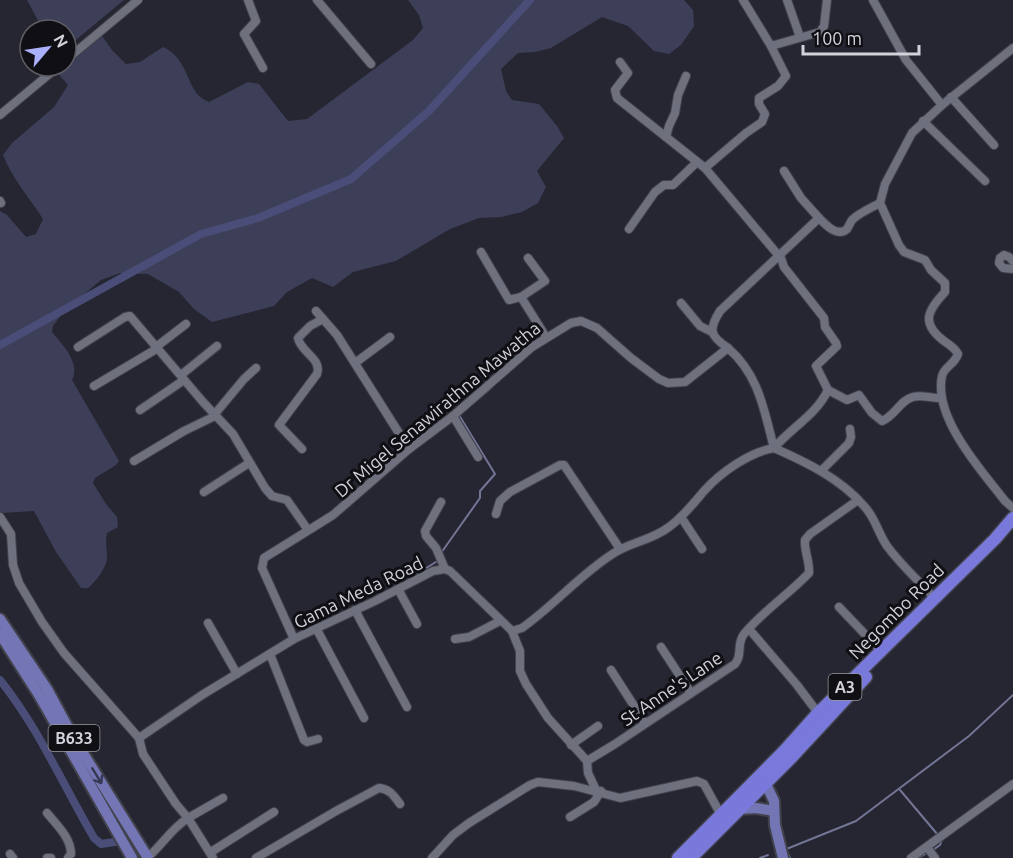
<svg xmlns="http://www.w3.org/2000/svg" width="1013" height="858" font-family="Ubuntu,sans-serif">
	<rect width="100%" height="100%" fill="#252631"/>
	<g fill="#3d3f59">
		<path d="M 27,0 L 124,0 L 66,48 L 66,30 L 43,30 Z"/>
		<path d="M 408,0 L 684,0 L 693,10 L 694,26 L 681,45 L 669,54 L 654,51 L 628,26 L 602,17 L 551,48 L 535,52 L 518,53 L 501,69 L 506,91 L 512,100 L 539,104 L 557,126 L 564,138 L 537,171 L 546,187 L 538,203 L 522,212 L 501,217 L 479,218 L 450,229 L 396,261 L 353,272 L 333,287 L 312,278 L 287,292 L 274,306 L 212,322 L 194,309 L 179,292 L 148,274 L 120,273 L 101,280 L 64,311 L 53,326 L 52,332 C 62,344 81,363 72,380 L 119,461 L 116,465 L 95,478 L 93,483 L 106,504 L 117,517 L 118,527 L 107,533 C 105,542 107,549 107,558 C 106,569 96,581 88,588 L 81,588 L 56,552 L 34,511 L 2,513 L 0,511 L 0,211 L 7,215 L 26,237 L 36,234 L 43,219 C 29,197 13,180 3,155 L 12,143 L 54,107 L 68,85 L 56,71 L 59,66 L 66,66 L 66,60 L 100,33 L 112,50 L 126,64 L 140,62 L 163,47 C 192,60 184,93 209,102 L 248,82 L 259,84 L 288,121 L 307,119 L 413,40 L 423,28 L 419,15 Z"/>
	</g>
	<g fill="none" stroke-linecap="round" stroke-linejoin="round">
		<g stroke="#727595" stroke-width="2">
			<path d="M 441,553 L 480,498 L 480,491 L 495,474 L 459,415 L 490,389"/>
			<path d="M 404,582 L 439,560"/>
			<path d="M 900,790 L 938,835"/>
			<path d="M 786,849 L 790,858"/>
			<path d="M 784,850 L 856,821 L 969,736 L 1013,695"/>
			<path d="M 933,850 L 940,845 L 942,840"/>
			<path d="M 760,858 L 768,855"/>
			<path d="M 918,858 L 927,853"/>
		</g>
		<g stroke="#4a4d77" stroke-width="8">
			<path d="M 0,345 L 201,234 L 258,218 L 351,179 L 429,111 L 530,0"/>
			<path d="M 0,680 C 38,727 63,785 94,838 L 101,844 L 115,842"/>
		</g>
		<defs>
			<g id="minor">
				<path d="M 248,0 L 256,21 L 244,34 L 263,68"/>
				<path d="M 317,0 L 371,64"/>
				<path d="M 787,0 L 800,37"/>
				<path d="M 873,0 L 906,60 L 942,105"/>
				<path d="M 771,46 L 820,32 L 824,26 L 827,0"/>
				<path d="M 66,60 L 138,0"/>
				<path d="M 620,62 L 628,73 L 615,90 L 617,98 L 705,168 L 779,256"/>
				<path d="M 951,97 L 994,145"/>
				<path d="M 0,115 L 59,66"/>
				<path d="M 923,121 L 985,181"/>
				<path d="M 666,137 L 669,126 L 675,113 L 678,95 L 686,76"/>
				<path d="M 705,168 L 746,133 L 762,122 L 765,114 L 759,104 L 759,98 L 778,86 L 786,76 L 771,46 L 743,0"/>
				<path d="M 784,171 L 801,198 L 819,218"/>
				<path d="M 0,201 L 1,203"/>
				<path d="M 880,203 L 899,245 L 904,252 L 925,260 L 931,270 L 945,283 L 945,292 C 928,310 920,323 944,341 C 950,345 955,348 958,354 C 955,364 944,367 942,376 C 933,418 982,471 1005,501 L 1013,508"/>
				<path d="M 629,229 L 655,192 L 664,185 L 673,185 L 696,163"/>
				<path d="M 481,252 L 509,300 L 521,297 L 545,281 L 528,258"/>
				<path d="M 780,255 L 784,267 L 824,318 L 825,327 L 836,343 L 837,346 L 816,366 L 828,390 L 847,400 L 859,395 L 872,413 L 882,421 C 895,416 900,400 913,397 C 921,394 934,399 942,398"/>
				<path d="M 1013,261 L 1009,257 L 1004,255 L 1000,258 L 999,263 L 1003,268 L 1013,269"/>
				<path d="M 521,297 L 546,337"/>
				<path d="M 681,303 L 700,326 L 712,332"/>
				<path d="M 316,311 L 337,335 L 409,449"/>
				<path d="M 78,347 L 125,317 L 130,316 L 203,402 L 233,434 L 265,488 L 272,496 L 287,500 L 308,530"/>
				<path d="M 156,347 L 186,324"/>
				<path d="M 728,348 C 710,336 708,330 720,311 L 819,218 C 825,224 837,238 847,229 C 849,226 850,223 852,220 C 859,213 871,208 880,203 L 885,184 L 912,133 L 942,105 L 1013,48"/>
				<path d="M 355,363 L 390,337"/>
				<path d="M 181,375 L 217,346"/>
				<path d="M 94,386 L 158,348"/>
				<path d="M 140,410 L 184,380"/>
				<path d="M 214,415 L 244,379 L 256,368"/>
				<path d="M 453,416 L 478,457"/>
				<path d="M 774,448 C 792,427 816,415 828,390"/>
				<path d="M 302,449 L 279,425 L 317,374 C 322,358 301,353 298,338 L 310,326 L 323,319"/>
				<path d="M 134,461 L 184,431 L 215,416"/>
				<path d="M 821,471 L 849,443 L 851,437 L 850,429"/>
				<path d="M 204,492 L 249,463"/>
				<path d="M 441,502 L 425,531 L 426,536 L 436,548 L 445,569"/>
				<path d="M 496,514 L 500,501 L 510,492 L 560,465 L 564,465 L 620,549"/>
				<path d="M 0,517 L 11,534 L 13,565 L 19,583 L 42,622 L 64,653 L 139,738 L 143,754 L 176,804 L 188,818 C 171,829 162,845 147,858"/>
				<path d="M 681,517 L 702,549"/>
				<path d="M 398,589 L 417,624"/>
				<path d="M 839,607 L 881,651"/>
				<path d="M 355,610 L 407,707"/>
				<path d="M 208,623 L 237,674"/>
				<path d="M 316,628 L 364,718"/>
				<path d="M 749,629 L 797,685 L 818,713"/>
				<path d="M 512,631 L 520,651 L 520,671 L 526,684 L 548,718 L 587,761 L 588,773 L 596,790"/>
				<path d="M 294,639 L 262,568 L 264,558 L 333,515 L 409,449 L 453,416 L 532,347 L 571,323 L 581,321 L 597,328 L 631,358 L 659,379 L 668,383 L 685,382 L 728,348 C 759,375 764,410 774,448"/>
				<path d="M 455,639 L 469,637 L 500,621"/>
				<path d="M 661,647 L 691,693"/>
				<path d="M 270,654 L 304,740 L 307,742 L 318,739"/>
				<path d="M 611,670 L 645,723"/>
				<path d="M 139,738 L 202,695 L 294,639 L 375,601 L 433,571 L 445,569 L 450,571 L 512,631 L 522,628 C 553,606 579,576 611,555 C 629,542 651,541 669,527 C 683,517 693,504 704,491 C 721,472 750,452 774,448 C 806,462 841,479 864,506 C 875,517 878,533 887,546 C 901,565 919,581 934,598"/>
				<path d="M 571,745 L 598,726"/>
				<path d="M 587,761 L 615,744 L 735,664 C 743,655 736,644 744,634 C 763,611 788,595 809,573 C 810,562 804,551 805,540 L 810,534 L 858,500"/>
				<path d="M 47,813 C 57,825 71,838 71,854 L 68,858"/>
				<path d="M 570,817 L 594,802 L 601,791"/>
				<path d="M 927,847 L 935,858"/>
				<path d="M 211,852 L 274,812"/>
				<path d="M 10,854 L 13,858"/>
				<path d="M 47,858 L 51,858"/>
				<path d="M 213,858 L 188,818 L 223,798"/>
				<path d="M 256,858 L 336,811 L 379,788 C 390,789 394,796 400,804"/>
				<path d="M 432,858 L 453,835 L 469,823 L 530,785 L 538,782 L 574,786 L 620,798 L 697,781 L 704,784 L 721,815"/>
				<path d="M 911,858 L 1013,784"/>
			</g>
			<g id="major">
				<path d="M 0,619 L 47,689 L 73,737 L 148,858"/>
				<path d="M 0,634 L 39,695 L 132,858"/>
				<path d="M 763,778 L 774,801 L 775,825 L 783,858"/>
				<path d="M 740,809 L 756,808 L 774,811"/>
			</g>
			<g id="highway">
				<path d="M 678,858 L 785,750 L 818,713 L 995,539 L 1013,518"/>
				<path d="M 691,858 L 792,757 L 866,677"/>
			</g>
		</defs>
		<use href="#minor" stroke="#41424b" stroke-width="10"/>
		<use href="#major" stroke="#41424b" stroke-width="14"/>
		<use href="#highway" stroke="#41424b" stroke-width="15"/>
		<use href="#minor" stroke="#6f707e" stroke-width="8"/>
		<use href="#major" stroke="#7475b5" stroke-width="10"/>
		<use href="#highway" stroke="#7879da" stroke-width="12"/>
	</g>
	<defs><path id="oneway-shaft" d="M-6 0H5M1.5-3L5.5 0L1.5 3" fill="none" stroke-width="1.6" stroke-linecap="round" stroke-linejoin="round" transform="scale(1.5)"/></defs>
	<use stroke="#373854" href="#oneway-shaft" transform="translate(97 776) rotate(59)"/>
	<g text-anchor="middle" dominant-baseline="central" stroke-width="6" stroke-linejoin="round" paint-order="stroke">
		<g fill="#0f0f14" stroke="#97989f" stroke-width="1.5">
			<rect x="828.5" y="674" width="33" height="26" rx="4.5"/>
			<rect x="48.5" y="725" width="51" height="26" rx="4.5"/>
		</g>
		<g font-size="16" font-weight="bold" fill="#d1d2da">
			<text x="845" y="687">A3</text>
			<text x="74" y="738">B633</text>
		</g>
		<g font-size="18" fill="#d1d2da" stroke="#0f0f14">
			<text transform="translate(437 409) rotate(-40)">Dr Migel Senawirathna Mawatha</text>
			<text transform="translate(358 592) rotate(-26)">Gama Meda Road</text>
			<text transform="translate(896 611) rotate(-45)">Negombo Road</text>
			<text transform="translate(671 688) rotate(-34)">St Anne's Lane</text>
		</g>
	</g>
	<g transform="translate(48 48) rotate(61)"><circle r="28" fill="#0f0f14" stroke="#5d5d63" stroke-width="1.5"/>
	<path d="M0-4.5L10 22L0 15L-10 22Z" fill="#aab0fb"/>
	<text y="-9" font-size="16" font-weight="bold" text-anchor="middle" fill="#d1d2da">N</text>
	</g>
	<path d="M803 45v9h116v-9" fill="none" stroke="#d1d2da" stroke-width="3"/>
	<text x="812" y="45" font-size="18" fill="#d1d2da" stroke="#0f0f14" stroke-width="4.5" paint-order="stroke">100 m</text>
</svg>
